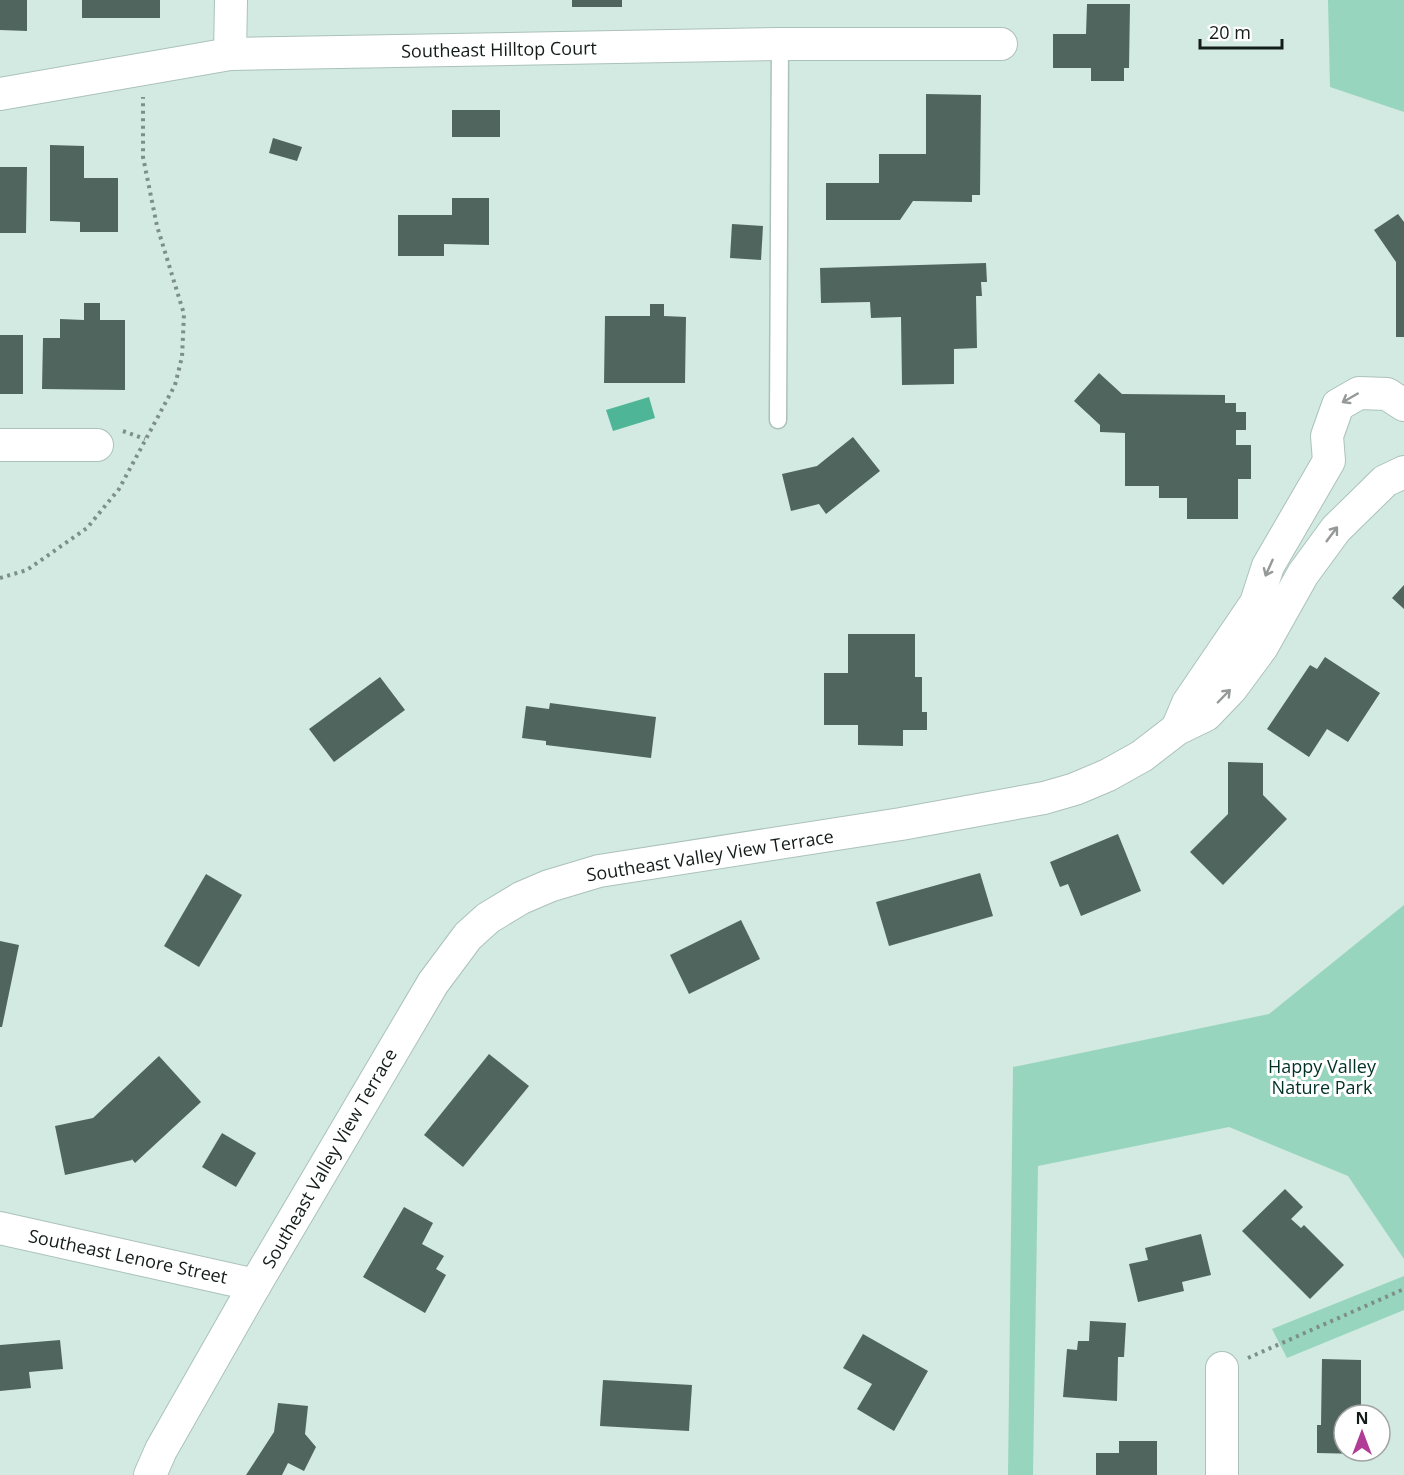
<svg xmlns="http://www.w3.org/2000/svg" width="1404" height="1475" font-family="'Open Sans',sans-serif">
	<rect width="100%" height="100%" fill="#d2eae1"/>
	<g fill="#98d5bf">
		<path d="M 1328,0 L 1404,0 L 1404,112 L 1330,87 Z"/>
		<path d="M 1404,905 L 1404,1259 L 1348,1176 L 1229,1127 L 1038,1166 L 1033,1475 L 1008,1475 L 1013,1067 L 1269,1014 Z"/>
		<path d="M 1404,1276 L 1404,1310 L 1287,1358 L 1272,1329 Z"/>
	</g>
	<path fill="#4eb696" d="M 649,397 L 655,418 L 613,431 L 606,410 Z"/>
	<g fill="#50655e">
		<path d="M 0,0 L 27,0 L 27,31 L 0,30 Z"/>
		<rect x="82" y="0" width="78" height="18"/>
		<rect x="572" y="0" width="50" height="7"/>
		<path d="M 1087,4 L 1130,4 L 1129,68 L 1124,68 L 1124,81 L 1091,81 L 1091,68 L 1053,68 L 1053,34 L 1086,34 Z"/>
		<path d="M 926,94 L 981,95 L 980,195 L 972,195 L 972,202 L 913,201 L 900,220 L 826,220 L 826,183 L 879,183 L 879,154 L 926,154 Z"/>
		<rect x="452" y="110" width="48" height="27"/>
		<path d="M 273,138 L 302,147 L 297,161 L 269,153 Z"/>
		<path d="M 50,145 L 84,146 L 84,178 L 118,178 L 118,232 L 80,232 L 80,222 L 50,221 Z"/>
		<path d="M 0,167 L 27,167 L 26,233 L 0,233 Z"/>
		<path d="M 452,198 L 489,198 L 489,245 L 444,244 L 444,256 L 398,256 L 398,215 L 452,215 Z"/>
		<path d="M 1398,214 L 1404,222 L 1404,337 L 1396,337 L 1396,262 L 1374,230 Z"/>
		<path d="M 732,224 L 763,226 L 761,260 L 730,258 Z"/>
		<path d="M 986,263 L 987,282 L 981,282 L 982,296 L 976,296 L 977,348 L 954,349 L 954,384 L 902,385 L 901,317 L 871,318 L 870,302 L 821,303 L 820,268 Z"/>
		<path d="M 84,303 L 100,303 L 100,320 L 125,320 L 125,390 L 42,389 L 43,338 L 60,338 L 60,319 L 84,320 Z"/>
		<path d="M 650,304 L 664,304 L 664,316 L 686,317 L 685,383 L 604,383 L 605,316 L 650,316 Z"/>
		<rect x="0" y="335" width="23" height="59"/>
		<path d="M 1099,373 L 1122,394 L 1225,395 L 1225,403 L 1236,403 L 1236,412 L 1246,412 L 1246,430 L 1236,430 L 1236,445 L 1251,445 L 1251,479 L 1238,479 L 1238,519 L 1187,519 L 1187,498 L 1159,498 L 1159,486 L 1125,486 L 1125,433 L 1100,432 L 1100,425 L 1074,401 Z"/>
		<path d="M 853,437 L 880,471 L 826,514 L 819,504 L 791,511 L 782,474 L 817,466 Z"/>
		<path d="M 1404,585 L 1404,609 L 1392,598 Z"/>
		<path d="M 848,634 L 915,634 L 915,677 L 922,677 L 922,712 L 927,712 L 927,730 L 903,730 L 903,746 L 858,745 L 858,725 L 824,725 L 824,673 L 848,673 Z"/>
		<path d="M 1325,657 L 1380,693 L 1348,742 L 1327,729 L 1309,757 L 1267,729 L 1310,665 L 1317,669 Z"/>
		<path d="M 380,677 L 405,710 L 334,762 L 309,729 Z"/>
		<path d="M 550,703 L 656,717 L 651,758 L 546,745 L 546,741 L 522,738 L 526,706 L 549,709 Z"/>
		<path d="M 1228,762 L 1263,763 L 1263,795 L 1287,819 L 1223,885 L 1190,852 L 1228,814 Z"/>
		<path d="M 1118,834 L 1141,891 L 1081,916 L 1068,884 L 1060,887 L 1050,862 Z"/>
		<path d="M 980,873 L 993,916 L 889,946 L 876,902 Z"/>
		<path d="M 206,874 L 242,895 L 199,967 L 164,946 Z"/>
		<path d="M 741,920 L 760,959 L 689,994 L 670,955 Z"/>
		<path d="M 0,941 L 19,945 L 2,1027 L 0,1027 Z"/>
		<path d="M 489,1054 L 529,1086 L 463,1167 L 424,1135 Z"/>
		<path d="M 159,1056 L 201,1102 L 135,1163 L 131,1158 L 132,1160 L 65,1175 L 55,1126 L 93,1118 Z"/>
		<path d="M 222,1133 L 256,1153 L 236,1187 L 202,1167 Z"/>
		<path d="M 1285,1189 L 1303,1207 L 1291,1219 L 1301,1228 L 1304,1225 L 1344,1265 L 1310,1299 L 1242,1231 Z"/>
		<path d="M 404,1207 L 433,1223 L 422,1244 L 444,1256 L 436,1269 L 446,1275 L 425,1313 L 363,1277 Z"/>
		<path d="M 1201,1234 L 1211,1275 L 1182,1282 L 1184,1291 L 1138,1302 L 1129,1264 L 1148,1260 L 1145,1248 Z"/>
		<path d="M 1090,1321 L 1126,1323 L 1124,1357 L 1118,1357 L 1117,1401 L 1063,1397 L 1067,1349 L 1077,1350 L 1078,1341 L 1089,1341 Z"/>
		<path d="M 863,1334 L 928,1371 L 894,1431 L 857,1409 L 872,1384 L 843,1368 Z"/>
		<path d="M 60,1340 L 63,1369 L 29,1372 L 31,1388 L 0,1391 L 0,1345 Z"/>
		<path d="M 1322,1359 L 1361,1360 L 1361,1415 L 1344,1415 L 1344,1451 L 1361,1451 L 1361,1454 L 1317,1453 L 1317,1425 L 1321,1425 Z"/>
		<path d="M 603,1380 L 692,1385 L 689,1431 L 600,1426 Z"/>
		<path d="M 278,1403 L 308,1406 L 305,1434 L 316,1447 L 304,1471 L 288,1463 L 282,1475 L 246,1475 L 274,1432 Z"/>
		<path d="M 1119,1441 L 1157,1441 L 1157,1475 L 1096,1475 L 1096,1453 L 1119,1453 Z"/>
	</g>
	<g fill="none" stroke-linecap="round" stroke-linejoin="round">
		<defs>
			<path id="service" d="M 778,420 L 780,44"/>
			<g id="minor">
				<path d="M 230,54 L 231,0"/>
				<path d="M 0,94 L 230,54 L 780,44 L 1001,44"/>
				<path d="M 0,445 L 97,445"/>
				<path d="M 1177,729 L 1188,703 L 1256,603 L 1268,566 L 1329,461 L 1327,436 L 1338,405 L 1359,393 L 1387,394 L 1404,405"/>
				<path d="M 0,1228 L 255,1285"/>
				<path d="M 150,1475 L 161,1450 L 255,1285 L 433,983 L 468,936 L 488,918 L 521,898 L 549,886 L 599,871 L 901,824 L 1044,798 L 1075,789 L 1108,775 L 1142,756 L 1177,729 L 1206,715 L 1231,689 L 1262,647 L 1303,574 L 1336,529 L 1385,481 L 1404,472"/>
				<path d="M 1222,1475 L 1222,1368"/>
			</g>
		</defs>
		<use href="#service" stroke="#abc2b9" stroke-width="19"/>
		<use href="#minor" stroke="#abc2b9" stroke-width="34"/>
		<g stroke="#7e8f88" stroke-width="4" stroke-dasharray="3 4.5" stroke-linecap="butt">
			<path d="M 123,431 L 145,439"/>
			<path d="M 0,578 L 27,570 L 87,528 L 119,489 L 175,385 L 182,357 L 184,314 L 157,226 L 143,157 L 143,97"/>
			<path d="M 1248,1358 L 1404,1289"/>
		</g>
		<use href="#service" stroke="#fff" stroke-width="16"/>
		<use href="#minor" stroke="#fff" stroke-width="32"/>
	</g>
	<defs><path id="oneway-shaft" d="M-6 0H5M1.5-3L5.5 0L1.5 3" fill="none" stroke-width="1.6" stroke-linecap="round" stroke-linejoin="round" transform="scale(1.5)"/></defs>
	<g stroke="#959997">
		<use href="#oneway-shaft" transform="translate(1350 398) rotate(150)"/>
		<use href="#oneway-shaft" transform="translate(1332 534) rotate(-53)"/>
		<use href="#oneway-shaft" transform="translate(1269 568) rotate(114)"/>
		<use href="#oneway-shaft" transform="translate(1224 696) rotate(-46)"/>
	</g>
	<g text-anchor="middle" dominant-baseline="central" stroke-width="6" stroke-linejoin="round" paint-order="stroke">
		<g font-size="18" fill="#131c18" stroke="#fff">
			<text transform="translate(499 49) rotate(-1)">Southeast Hilltop Court</text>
			<text transform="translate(710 855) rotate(-9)">Southeast Valley View Terrace</text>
			<text transform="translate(329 1158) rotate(-60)">Southeast Valley View Terrace</text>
			<text transform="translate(128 1256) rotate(12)">Southeast Lenore Street</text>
		</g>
		<g font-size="18" fill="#003125" stroke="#fff">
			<text x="1322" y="1066">Happy Valley<tspan x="1322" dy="21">Nature Park</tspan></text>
		</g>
	</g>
	<g transform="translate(1362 1433)"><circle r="28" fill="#ffffff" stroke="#a1a4a3" stroke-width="1.5"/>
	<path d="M0-4.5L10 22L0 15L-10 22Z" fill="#b13c95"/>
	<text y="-9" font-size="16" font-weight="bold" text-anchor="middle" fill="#131c18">N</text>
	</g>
	<path d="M1200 39v9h82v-9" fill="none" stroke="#131c18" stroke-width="3"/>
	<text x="1209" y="39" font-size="18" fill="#131c18" stroke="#ffffff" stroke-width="4.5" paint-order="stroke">20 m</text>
</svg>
